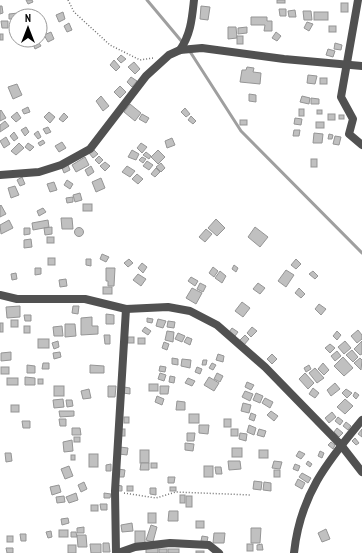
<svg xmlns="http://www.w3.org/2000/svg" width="362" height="553" font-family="'PT Sans Narrow',sans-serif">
	<rect width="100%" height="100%" fill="#fff"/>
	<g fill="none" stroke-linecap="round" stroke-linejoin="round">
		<g stroke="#9f9f9f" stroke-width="3">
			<path d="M 147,0 L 183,43"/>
			<path d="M 189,50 L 241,131 L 362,253"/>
		</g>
	</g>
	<g fill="#c0c0c0" stroke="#959595">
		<path d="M 26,0 L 32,0 L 33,2 L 28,4 Z"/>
		<rect x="277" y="0" width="8" height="3"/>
		<rect x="341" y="3" width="7" height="9"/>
		<path d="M 0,6 L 2,6 L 3,13 L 0,14 Z"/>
		<path d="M 201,6 L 210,7 L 208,20 L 200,19 Z"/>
		<path d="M 279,9 L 286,9 L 286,16 L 280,16 Z"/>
		<path d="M 295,10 L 296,17 L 289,17 L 288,11 Z"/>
		<path d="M 303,11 L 311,11 L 312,20 L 304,20 Z"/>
		<path d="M 28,12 L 29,16 L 22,16 L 22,13 Z"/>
		<path d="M 63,12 L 65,19 L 59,22 L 56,15 Z"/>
		<rect x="314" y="12" width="14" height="8"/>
		<path d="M 18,13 L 16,19 L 9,19 L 9,14 Z"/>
		<path d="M 251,17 L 267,17 L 267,21 L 272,21 L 272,31 L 264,31 L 265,25 L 251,25 Z"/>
		<path d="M 1,21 L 8,21 L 8,28 L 2,28 Z"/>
		<path d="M 307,22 L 313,24 L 309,31 L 304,28 Z"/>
		<path d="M 69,23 L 72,30 L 67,32 L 64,26 Z"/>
		<rect x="329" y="26" width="7" height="6"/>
		<path d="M 228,27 L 236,27 L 237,38 L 228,39 Z"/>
		<path d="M 247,27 L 247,33 L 238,34 L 238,28 Z"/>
		<path d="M 51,32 L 54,39 L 48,42 L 44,35 Z"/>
		<path d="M 276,32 L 281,36 L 277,41 L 272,38 Z"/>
		<rect x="0" y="34" width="3" height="6"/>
		<rect x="237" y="36" width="6" height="8"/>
		<path d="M 38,41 L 41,46 L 35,49 L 33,44 Z"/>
		<path d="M 335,43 L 342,45 L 341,50 L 334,49 Z"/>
		<path d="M 328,49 L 335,51 L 333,57 L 326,55 Z"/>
		<path d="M 121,55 L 126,59 L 121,63 L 117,59 Z"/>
		<path d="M 114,60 L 120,67 L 116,71 L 110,65 Z"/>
		<path d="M 134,62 L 140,69 L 135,74 L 128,67 Z"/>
		<path d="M 247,67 L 254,68 L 253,72 L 261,73 L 260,84 L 240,82 L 242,70 L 246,70 Z"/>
		<path d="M 308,75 L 317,76 L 315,84 L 307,83 Z"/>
		<path d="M 131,77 L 137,81 L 132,87 L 127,82 Z"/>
		<rect x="320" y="78" width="7" height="6"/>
		<path d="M 17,84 L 22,95 L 13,99 L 8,87 Z"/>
		<path d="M 120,86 L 126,92 L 120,98 L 114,92 Z"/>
		<path d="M 249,94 L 256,95 L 256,102 L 249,101 Z"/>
		<path d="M 101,96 L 109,106 L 103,111 L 96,101 Z"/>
		<path d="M 302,96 L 310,98 L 309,104 L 300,102 Z"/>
		<path d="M 311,98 L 319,99 L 319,104 L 311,104 Z"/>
		<path d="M 130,104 L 141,113 L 135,121 L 124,112 Z"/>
		<path d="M 28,107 L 30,112 L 24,114 L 22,110 Z"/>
		<path d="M 185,108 L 190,114 L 186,117 L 181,112 Z"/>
		<rect x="299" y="109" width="5" height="7"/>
		<path d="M 1,110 L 6,118 L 0,121 L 0,111 Z"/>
		<rect x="317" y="110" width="5" height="4"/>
		<path d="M 17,112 L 21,118 L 16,122 L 11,117 Z"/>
		<path d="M 49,112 L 55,117 L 50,123 L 44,117 Z"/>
		<path d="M 64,113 L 68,117 L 63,122 L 59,119 Z"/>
		<path d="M 142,114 L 149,118 L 146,123 L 139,119 Z"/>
		<rect x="328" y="114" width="7" height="6"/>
		<rect x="339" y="115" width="5" height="4"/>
		<path d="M 191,116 L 196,121 L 193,124 L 188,120 Z"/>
		<path d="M 295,118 L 302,119 L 301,125 L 294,124 Z"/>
		<rect x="240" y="120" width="7" height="5"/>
		<path d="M 5,121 L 9,126 L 0,132 L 0,125 Z"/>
		<rect x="316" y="122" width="8" height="6"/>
		<path d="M 26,127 L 29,132 L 25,136 L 21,130 Z"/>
		<path d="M 48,127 L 51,132 L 46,134 L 43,129 Z"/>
		<path d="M 294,130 L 300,130 L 299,136 L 293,136 Z"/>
		<path d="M 38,131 L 41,137 L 38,139 L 34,134 Z"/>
		<path d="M 14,132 L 18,138 L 14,141 L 10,136 Z"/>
		<path d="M 314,133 L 323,134 L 322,143 L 313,143 Z"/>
		<path d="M 329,134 L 333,135 L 332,139 L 328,139 Z"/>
		<path d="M 335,136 L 341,137 L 339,145 L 333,144 Z"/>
		<path d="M 6,137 L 10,144 L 4,148 L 0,141 Z"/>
		<path d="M 172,138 L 175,145 L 167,148 L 165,141 Z"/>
		<path d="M 43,140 L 45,143 L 40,146 L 38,143 Z"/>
		<path d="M 62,142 L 66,148 L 59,152 L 55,146 Z"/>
		<path d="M 19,143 L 24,148 L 16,155 L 11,151 Z"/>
		<path d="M 28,143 L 34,147 L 30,151 L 25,147 Z"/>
		<path d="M 141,143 L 147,147 L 142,153 L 137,148 Z"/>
		<path d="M 93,149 L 98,154 L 93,158 L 89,153 Z"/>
		<path d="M 132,150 L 139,154 L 136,160 L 128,157 Z"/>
		<path d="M 158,150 L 165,157 L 158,164 L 151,157 Z"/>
		<path d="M 146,152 L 151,156 L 149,159 L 143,155 Z"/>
		<path d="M 99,156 L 103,160 L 99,164 L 95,160 Z"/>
		<path d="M 85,157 L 89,165 L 76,172 L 72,165 Z"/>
		<path d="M 142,157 L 146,159 L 143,163 L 139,160 Z"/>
		<rect x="311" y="159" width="6" height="8"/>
		<path d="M 147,161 L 153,165 L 149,170 L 143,166 Z"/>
		<path d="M 105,162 L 110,166 L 105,171 L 100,166 Z"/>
		<path d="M 161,163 L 165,168 L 161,172 L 156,167 Z"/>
		<path d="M 68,165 L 70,170 L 64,173 L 62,168 Z"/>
		<path d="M 91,166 L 94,172 L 88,176 L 85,170 Z"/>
		<path d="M 127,166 L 135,171 L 130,177 L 122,172 Z"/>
		<path d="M 156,168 L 160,172 L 155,177 L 151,174 Z"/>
		<path d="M 137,174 L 143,179 L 138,184 L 132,179 Z"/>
		<path d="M 22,177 L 25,184 L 20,186 L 17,180 Z"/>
		<path d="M 101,178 L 105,188 L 96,192 L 92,182 Z"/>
		<path d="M 67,180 L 73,184 L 70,189 L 64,185 Z"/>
		<path d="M 54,182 L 57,190 L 50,192 L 47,184 Z"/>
		<path d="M 15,186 L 19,195 L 11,198 L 8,188 Z"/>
		<path d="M 80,193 L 82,200 L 75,202 L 73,195 Z"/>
		<path d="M 73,197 L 73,202 L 67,203 L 66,198 Z"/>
		<rect x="83" y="204" width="9" height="7"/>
		<path d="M 1,205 L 6,214 L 0,217 L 0,206 Z"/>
		<path d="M 43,208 L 46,212 L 39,216 L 37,211 Z"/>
		<path d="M 61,218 L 72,218 L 73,229 L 62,229 Z"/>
		<path d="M 216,219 L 225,228 L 217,236 L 208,228 Z"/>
		<path d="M 9,220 L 13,228 L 1,234 L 0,225 Z"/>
		<path d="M 48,220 L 49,227 L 33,230 L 32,223 Z"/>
		<path d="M 52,227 L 52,234 L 45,235 L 44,228 Z"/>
		<path d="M 255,227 L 268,237 L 260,247 L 248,237 Z"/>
		<circle cx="79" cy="232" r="4.5"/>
		<path d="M 24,228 L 30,228 L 30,234 L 24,235 Z"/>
		<path d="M 206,229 L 212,234 L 205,242 L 199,237 Z"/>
		<rect x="47" y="237" width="7" height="6"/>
		<path d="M 31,239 L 32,247 L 24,248 L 24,240 Z"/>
		<path d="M 102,254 L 109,257 L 106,262 L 100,259 Z"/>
		<rect x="48" y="258" width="7" height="7"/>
		<path d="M 86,259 L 91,259 L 91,266 L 86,265 Z"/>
		<path d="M 129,259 L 133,263 L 128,267 L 124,263 Z"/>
		<path d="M 296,259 L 301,264 L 296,269 L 291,265 Z"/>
		<path d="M 142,263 L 147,267 L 143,273 L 138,268 Z"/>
		<path d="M 234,265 L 238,268 L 236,272 L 232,269 Z"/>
		<path d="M 213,267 L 218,271 L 214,277 L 209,273 Z"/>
		<path d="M 35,268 L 41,268 L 41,274 L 35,275 Z"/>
		<path d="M 106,268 L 115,268 L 114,286 L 108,286 L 108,281 L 106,281 Z"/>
		<path d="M 286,270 L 294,275 L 286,287 L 278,281 Z"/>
		<path d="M 220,271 L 226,276 L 222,283 L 215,278 Z"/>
		<path d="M 313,271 L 318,276 L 315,279 L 309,274 Z"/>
		<path d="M 16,273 L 17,279 L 12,280 L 11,274 Z"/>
		<path d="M 138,274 L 146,279 L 141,286 L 133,280 Z"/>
		<path d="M 191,277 L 198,281 L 195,286 L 188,281 Z"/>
		<path d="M 66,279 L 67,286 L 60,287 L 59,280 Z"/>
		<path d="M 200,283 L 206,286 L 203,292 L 197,289 Z"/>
		<path d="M 258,283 L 265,288 L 260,294 L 253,289 Z"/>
		<rect x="103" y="287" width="9" height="7"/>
		<path d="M 192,288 L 202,293 L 196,304 L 186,298 Z"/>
		<path d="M 299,288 L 305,294 L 301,298 L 295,293 Z"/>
		<path d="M 242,302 L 250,308 L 243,317 L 235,311 Z"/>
		<path d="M 319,304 L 326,309 L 321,315 L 315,309 Z"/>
		<path d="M 20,306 L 20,317 L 7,318 L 6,307 Z"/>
		<path d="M 73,306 L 79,306 L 78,314 L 72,313 Z"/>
		<path d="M 106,314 L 114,315 L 114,324 L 106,324 Z"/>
		<path d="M 24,315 L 31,315 L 31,321 L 25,321 Z"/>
		<path d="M 92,317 L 92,326 L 98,326 L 98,334 L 81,335 L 81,318 Z"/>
		<path d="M 147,318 L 153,319 L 152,323 L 147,322 Z"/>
		<path d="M 158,319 L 166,321 L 163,328 L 156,326 Z"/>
		<rect x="11" y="320" width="7" height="7"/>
		<path d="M 168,321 L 175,322 L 174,328 L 167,327 Z"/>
		<rect x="0" y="323" width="3" height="9"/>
		<path d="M 65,324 L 75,324 L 76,336 L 65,337 Z"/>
		<rect x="24" y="326" width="6" height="7"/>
		<path d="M 62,326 L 63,336 L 54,336 L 53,327 Z"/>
		<path d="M 145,327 L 151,331 L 148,335 L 142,331 Z"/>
		<path d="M 252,327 L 257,331 L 251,337 L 247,333 Z"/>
		<path d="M 232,328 L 238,332 L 235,336 L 229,332 Z"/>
		<path d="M 358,330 L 362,335 L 362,339 L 357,343 L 351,336 Z"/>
		<path d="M 167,331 L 174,332 L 173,342 L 165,340 Z"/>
		<path d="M 337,331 L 341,335 L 337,340 L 333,336 Z"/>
		<path d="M 178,333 L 185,336 L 182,342 L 175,339 Z"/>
		<path d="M 104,335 L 110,335 L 110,344 L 105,344 Z"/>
		<path d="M 245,335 L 249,339 L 244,345 L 239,341 Z"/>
		<rect x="128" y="337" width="6" height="6"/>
		<path d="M 187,337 L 192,339 L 190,345 L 184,342 Z"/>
		<rect x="138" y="338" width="7" height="6"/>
		<rect x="38" y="339" width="11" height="9"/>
		<path d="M 58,341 L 59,347 L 54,349 L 52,343 Z"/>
		<path d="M 345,341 L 351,348 L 344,354 L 338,347 Z"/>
		<path d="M 362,341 L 362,354 L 360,355 L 354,349 Z"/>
		<path d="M 164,342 L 169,344 L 167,350 L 162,348 Z"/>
		<path d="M 330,344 L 335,348 L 330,353 L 325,348 Z"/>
		<path d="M 352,350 L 358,357 L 353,362 L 346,355 Z"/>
		<path d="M 337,351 L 341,356 L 335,361 L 331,356 Z"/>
		<path d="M 11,352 L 11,360 L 1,361 L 1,353 Z"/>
		<path d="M 60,352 L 61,357 L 54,359 L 53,353 Z"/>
		<path d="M 218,354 L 224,356 L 223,362 L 216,360 Z"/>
		<path d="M 272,354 L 277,359 L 272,364 L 267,359 Z"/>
		<path d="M 343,357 L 353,368 L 344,376 L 334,366 Z"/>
		<path d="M 172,358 L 178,359 L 178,365 L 172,364 Z"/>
		<path d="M 360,358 L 362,360 L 361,370 L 354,363 Z"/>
		<path d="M 182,359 L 191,360 L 190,368 L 181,366 Z"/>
		<path d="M 203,360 L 207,360 L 206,365 L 202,365 Z"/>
		<path d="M 43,363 L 49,363 L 49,369 L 42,369 Z"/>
		<path d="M 212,363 L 216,365 L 213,370 L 209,368 Z"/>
		<path d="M 323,363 L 329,370 L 324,375 L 318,369 Z"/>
		<path d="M 27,365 L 35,366 L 35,373 L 27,373 Z"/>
		<path d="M 90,365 L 104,366 L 104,373 L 90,373 Z"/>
		<path d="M 309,365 L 311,369 L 306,372 L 304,368 Z"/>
		<path d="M 160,366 L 166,367 L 165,372 L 159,371 Z"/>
		<rect x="1" y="367" width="8" height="7"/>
		<path d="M 197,367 L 202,369 L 200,374 L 195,372 Z"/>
		<path d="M 315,368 L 324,378 L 317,383 L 309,373 Z"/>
		<path d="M 160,373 L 166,375 L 164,381 L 158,379 Z"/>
		<path d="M 217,373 L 223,376 L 220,382 L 214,379 Z"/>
		<path d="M 305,373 L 314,383 L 308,389 L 299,379 Z"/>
		<path d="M 170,376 L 175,377 L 174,383 L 169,382 Z"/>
		<path d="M 25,377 L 35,378 L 35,385 L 25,385 Z"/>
		<path d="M 209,377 L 219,383 L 214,391 L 204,385 Z"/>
		<rect x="7" y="378" width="11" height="7"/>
		<path d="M 188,378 L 195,381 L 192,386 L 185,383 Z"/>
		<rect x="38" y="379" width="5" height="5"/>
		<path d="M 247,382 L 254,385 L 251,390 L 245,387 Z"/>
		<path d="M 335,383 L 340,389 L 331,396 L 327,390 Z"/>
		<rect x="149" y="384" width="9" height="7"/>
		<rect x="54" y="386" width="10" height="10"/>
		<path d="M 108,386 L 116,386 L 115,397 L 108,397 Z"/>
		<path d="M 160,386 L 169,386 L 168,394 L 160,394 Z"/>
		<path d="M 124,387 L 130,388 L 130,394 L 123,393 Z"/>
		<path d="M 313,388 L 319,393 L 315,398 L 309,394 Z"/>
		<path d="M 89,389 L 91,398 L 83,399 L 81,391 Z"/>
		<path d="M 346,389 L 352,393 L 347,398 L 342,393 Z"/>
		<path d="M 245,391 L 253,394 L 250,401 L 242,397 Z"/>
		<path d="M 355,392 L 359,395 L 356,399 L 353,396 Z"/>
		<path d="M 256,393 L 263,396 L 260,403 L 253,400 Z"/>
		<path d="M 157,396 L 164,399 L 162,405 L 155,402 Z"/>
		<path d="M 265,398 L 273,402 L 270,408 L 262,403 Z"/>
		<path d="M 63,399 L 64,407 L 54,408 L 53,400 Z"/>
		<path d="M 345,399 L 353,406 L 345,414 L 337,407 Z"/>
		<path d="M 66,400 L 72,400 L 73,406 L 67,407 Z"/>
		<path d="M 177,401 L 185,402 L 185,410 L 176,410 Z"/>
		<path d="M 243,403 L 251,405 L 249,413 L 241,411 Z"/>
		<rect x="11" y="405" width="8" height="7"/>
		<path d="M 59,411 L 74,411 L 74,416 L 60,417 Z"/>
		<path d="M 271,411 L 278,416 L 274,421 L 267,415 Z"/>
		<path d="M 332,412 L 336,417 L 329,423 L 325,418 Z"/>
		<path d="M 251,413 L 256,415 L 254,421 L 249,419 Z"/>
		<rect x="189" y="414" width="10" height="9"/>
		<rect x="124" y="417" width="5" height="6"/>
		<path d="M 338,417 L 343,421 L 340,425 L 335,421 Z"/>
		<path d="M 59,419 L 66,419 L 66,426 L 60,426 Z"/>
		<rect x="224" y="419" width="7" height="8"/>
		<path d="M 22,421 L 30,421 L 30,428 L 23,428 Z"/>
		<path d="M 346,422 L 351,426 L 348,430 L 343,426 Z"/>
		<path d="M 199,425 L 209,425 L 208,434 L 199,433 Z"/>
		<path d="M 249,425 L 256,428 L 254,435 L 247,432 Z"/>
		<path d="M 72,428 L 80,428 L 81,435 L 72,435 Z"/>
		<path d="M 337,428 L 343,433 L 339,437 L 334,432 Z"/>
		<rect x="121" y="429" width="4" height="7"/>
		<rect x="231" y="429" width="7" height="7"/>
		<path d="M 259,429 L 266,431 L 264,437 L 257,435 Z"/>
		<path d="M 362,429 L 362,437 L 358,434 Z"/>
		<path d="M 187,433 L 195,433 L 194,441 L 187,441 Z"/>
		<path d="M 240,433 L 247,434 L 246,441 L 239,439 Z"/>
		<rect x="74" y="437" width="6" height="5"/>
		<path d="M 355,438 L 359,443 L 356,445 L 352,441 Z"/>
		<path d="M 72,440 L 73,451 L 64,452 L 63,442 Z"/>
		<path d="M 331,442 L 335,445 L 333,449 L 328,445 Z"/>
		<path d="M 185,443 L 194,444 L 193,451 L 185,450 Z"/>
		<path d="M 120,447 L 128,448 L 127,455 L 119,454 Z"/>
		<rect x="232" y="448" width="10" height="9"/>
		<rect x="140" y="450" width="9" height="13"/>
		<rect x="259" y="450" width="9" height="8"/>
		<path d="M 299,451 L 305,454 L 301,459 L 296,456 Z"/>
		<path d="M 320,451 L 324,453 L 322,458 L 318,456 Z"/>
		<path d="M 5,453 L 11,453 L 12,461 L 6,462 Z"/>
		<rect x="89" y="454" width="9" height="13"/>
		<rect x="71" y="455" width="4" height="5"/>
		<path d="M 228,461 L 240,461 L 241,469 L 229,470 Z"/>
		<path d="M 274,461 L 282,462 L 280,469 L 272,468 Z"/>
		<path d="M 308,461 L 312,464 L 310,467 L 306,464 Z"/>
		<path d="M 141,463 L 149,463 L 149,470 L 140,470 Z"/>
		<rect x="151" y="463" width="6" height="5"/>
		<path d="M 111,464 L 111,471 L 106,471 L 106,465 Z"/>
		<path d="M 295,464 L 300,466 L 298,471 L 293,469 Z"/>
		<path d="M 69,466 L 73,476 L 65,479 L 61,469 Z"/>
		<rect x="204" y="466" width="9" height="11"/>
		<path d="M 215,467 L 221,467 L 222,474 L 216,474 Z"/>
		<path d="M 118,469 L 125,470 L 124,477 L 118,477 Z"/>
		<rect x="274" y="470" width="6" height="7"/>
		<path d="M 302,473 L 311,478 L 308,483 L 299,477 Z"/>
		<path d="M 168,477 L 175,477 L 174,483 L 168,483 Z"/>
		<path d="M 298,479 L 305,483 L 302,489 L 295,485 Z"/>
		<path d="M 254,481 L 262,482 L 261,490 L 253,489 Z"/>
		<path d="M 84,482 L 87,489 L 81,492 L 78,485 Z"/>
		<path d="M 264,482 L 271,483 L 271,491 L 263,490 Z"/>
		<path d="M 59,485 L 61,492 L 52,495 L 50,487 Z"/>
		<path d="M 117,485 L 122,486 L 122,491 L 117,491 Z"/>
		<rect x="127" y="486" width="6" height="5"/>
		<rect x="170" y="487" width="6" height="4"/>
		<path d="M 150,488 L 156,488 L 156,495 L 150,494 Z"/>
		<path d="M 76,493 L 78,500 L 69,503 L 66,497 Z"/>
		<path d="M 104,493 L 111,494 L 110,498 L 104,498 Z"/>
		<rect x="180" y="495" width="5" height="8"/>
		<path d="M 64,496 L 65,502 L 57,503 L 56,497 Z"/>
		<rect x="186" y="496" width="6" height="11"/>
		<path d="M 100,504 L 107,504 L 107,510 L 101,510 Z"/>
		<rect x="91" y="505" width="7" height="6"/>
		<path d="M 169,511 L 178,511 L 178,521 L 168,521 Z"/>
		<rect x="148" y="513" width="8" height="10"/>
		<path d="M 68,518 L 69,523 L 62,525 L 61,519 Z"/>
		<rect x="196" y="521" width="8" height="7"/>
		<path d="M 132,523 L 133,531 L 122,532 L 121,525 Z"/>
		<path d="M 151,525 L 157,527 L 153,542 L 146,540 Z"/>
		<path d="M 84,527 L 84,533 L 77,533 L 77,528 Z"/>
		<path d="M 251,528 L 261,528 L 260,543 L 251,543 Z"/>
		<path d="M 326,529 L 330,539 L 322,542 L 318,533 Z"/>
		<rect x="59" y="530" width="9" height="7"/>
		<path d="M 51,531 L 52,537 L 48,538 L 46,532 Z"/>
		<rect x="135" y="531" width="10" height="12"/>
		<path d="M 71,532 L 76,532 L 77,537 L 71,537 Z"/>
		<path d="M 214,533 L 225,533 L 224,543 L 213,543 Z"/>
		<path d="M 20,534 L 26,534 L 26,541 L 21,541 Z"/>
		<path d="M 77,535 L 86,535 L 87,547 L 78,547 Z"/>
		<rect x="7" y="536" width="6" height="6"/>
		<path d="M 202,536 L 208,537 L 207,542 L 201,541 Z"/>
		<path d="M 103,543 L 109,543 L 110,552 L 103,552 Z"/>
		<path d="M 90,544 L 101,544 L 101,553 L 91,553 Z"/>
		<rect x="247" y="544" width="6" height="7"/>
		<path d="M 262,544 L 263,550 L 257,550 L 257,545 Z"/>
		<rect x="68" y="545" width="8" height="8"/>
		<rect x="146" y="547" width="12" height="6"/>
		<path d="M 6,548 L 13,548 L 13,553 L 7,553 Z"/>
		<rect x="159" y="549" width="8" height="4"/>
		<rect x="168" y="549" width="11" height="4"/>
		<rect x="196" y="551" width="8" height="2"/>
	</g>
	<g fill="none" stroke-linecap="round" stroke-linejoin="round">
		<g stroke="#737373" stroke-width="1.5" stroke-dasharray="1 2" stroke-linecap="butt">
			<path d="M 68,0 L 74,12 L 110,45 L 140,60 L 153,58"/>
			<path d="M 124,493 L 156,498 L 176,492 L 251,495"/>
		</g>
		<g stroke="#515151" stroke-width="8">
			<path d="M 358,0 L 341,97 L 353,119 L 349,134 L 362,145"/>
			<path d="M 180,50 C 191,34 192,18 194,0"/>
			<path d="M 0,175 L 39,172 L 61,165 L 90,149 L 146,76 L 169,55 L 180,50 L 202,48 L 284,59 L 362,66"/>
			<path d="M 0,295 L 17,299 L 85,299 L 126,309 L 168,307 L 190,311 L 217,325 L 265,367 L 341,445 L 362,472"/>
			<path d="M 116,553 L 115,491 L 126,309"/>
			<path d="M 118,553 L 135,547 L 170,543 L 209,545 L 219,553"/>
			<path d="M 294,553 C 300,496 326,463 362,420"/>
		</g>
	</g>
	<g transform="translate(28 28)"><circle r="19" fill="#ffffff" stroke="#999999"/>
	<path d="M0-3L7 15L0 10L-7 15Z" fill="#000000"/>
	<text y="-6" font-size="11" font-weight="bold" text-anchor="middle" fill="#000000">N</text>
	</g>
</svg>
